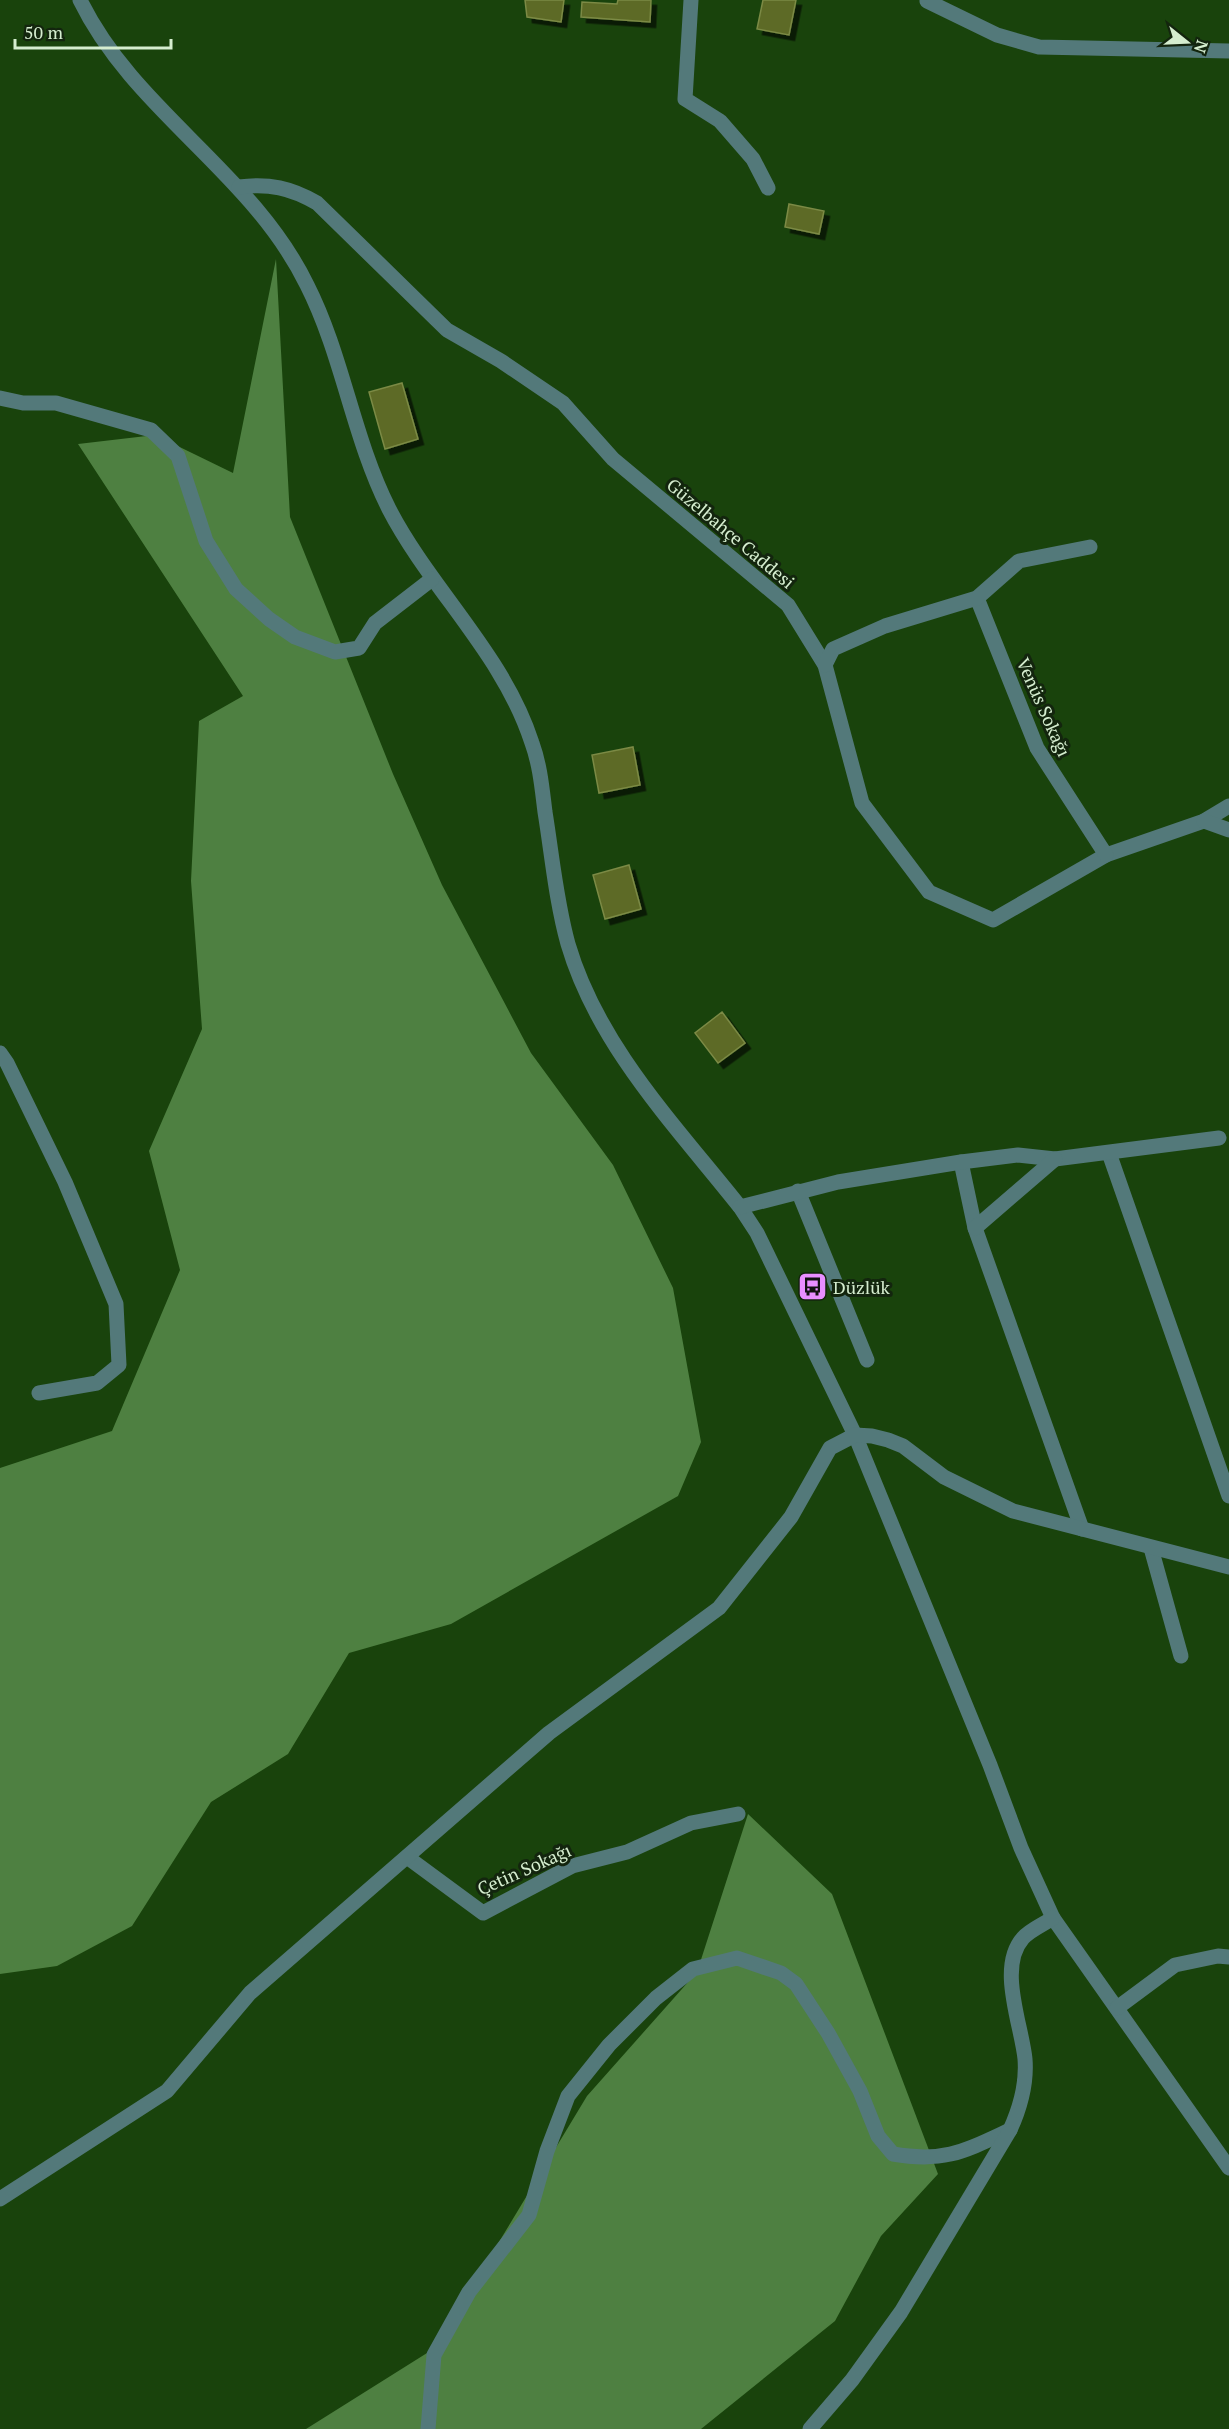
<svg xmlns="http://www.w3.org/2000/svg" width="1229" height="2429" font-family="'PT Serif',serif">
	<defs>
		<filter id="shadow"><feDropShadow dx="5.5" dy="5.5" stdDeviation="0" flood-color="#0009"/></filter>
	</defs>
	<rect width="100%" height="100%" fill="#19430c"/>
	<g fill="#4e8041">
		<path d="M 276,259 L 290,517 L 393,774 L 442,885 L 531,1053 L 613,1165 L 673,1288 L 701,1442 L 678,1496 L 451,1624 L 349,1653 L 288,1754 L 211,1802 L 132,1926 L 57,1966 L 0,1974 L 0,1468 L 112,1431 L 180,1270 L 149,1151 L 202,1029 L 191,881 L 199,721 L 243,696 L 78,444 L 155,435 L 233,473 Z"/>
		<path d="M 748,1814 L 832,1894 L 938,2174 L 881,2236 L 835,2321 L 701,2429 L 306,2429 L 435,2348 L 587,2096 L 697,1972 Z"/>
	</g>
	<g fill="#5d6a25" stroke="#7b8a45" stroke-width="1.5" filter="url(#shadow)">
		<path d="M 525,0 L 564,0 L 561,22 L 527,17 Z"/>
		<path d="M 618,0 L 651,0 L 650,22 L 581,17 L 582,2 L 617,4 Z"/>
		<path d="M 763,0 L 796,0 L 789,35 L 757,29 Z"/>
		<path d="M 789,204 L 824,211 L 819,234 L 785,227 Z"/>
		<path d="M 402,383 L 418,439 L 385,449 L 369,392 Z"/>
		<path d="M 633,747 L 640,785 L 599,793 L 592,755 Z"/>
		<path d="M 629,865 L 641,909 L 605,919 L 593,875 Z"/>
		<path d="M 722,1012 L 745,1043 L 718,1063 L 695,1033 Z"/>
	</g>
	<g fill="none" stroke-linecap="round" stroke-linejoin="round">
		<g stroke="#53797a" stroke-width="15">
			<path d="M 80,0 C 134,111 252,172 307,285 C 343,356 353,438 389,509 C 431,590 504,655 532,743 C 540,765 542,788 545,812 C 552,855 556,901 568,944 C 598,1046 675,1125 740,1207 L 757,1233 L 855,1435 L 990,1765 L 1021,1848 L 1053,1918 L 1229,2168"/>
			<path d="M 691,0 L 685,99 L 720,121 L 753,159 L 768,188"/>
			<path d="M 927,1 L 997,35 L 1039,47 L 1229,51"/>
			<path d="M 239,187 C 269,183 291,188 317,203 L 447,330 L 501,361 L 563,403 L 613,459 L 788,605 L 825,665 L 862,803 L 929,892 L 993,920 L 1106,855 L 1204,821 L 1229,806"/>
			<path d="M 0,398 L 23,403 L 56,403 L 151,430 L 178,456 L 206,541 L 236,589 L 269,619 L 295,637 L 335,652 L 359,648 L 375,623 L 432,579"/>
			<path d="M 977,598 L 1037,748 L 1106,855"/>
			<path d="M 825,665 L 833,649 L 885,626 L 977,598 L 1019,561 L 1090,547"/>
			<path d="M 1204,821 L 1229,830"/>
			<path d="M 0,1053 L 7,1063 L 65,1182 L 116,1304 L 119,1365 L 97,1383 L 39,1393"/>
			<path d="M 1109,1153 L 1229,1496"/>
			<path d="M 961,1162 L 975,1228 L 1082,1529"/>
			<path d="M 798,1191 L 867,1360"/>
			<path d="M 740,1207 L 838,1182 L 961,1162 L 1018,1155 L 1055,1159 L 1219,1138"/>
			<path d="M 975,1228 L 1055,1159"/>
			<path d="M 1151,1548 L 1181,1656"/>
			<path d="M 407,1857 L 483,1913 L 572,1866 L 627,1852 L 691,1823 L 738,1814"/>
			<path d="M 1117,2008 L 1175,1965 L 1218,1956 L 1229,1957"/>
			<path d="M 0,2199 L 167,2091 L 250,1993 L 549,1733 L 719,1608 L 791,1517 L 830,1448 L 855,1435 L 872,1436 L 888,1440 L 903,1446 L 944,1477 L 1013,1511 L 1229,1567"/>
			<path d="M 428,2429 L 434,2355 L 469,2292 L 529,2215 L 547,2151 L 568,2096 L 609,2045 L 656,1998 L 693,1969 L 737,1958 L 781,1973 L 796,1984 L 828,2033 L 860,2091 L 878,2136 L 893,2154 C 944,2163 965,2151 1010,2130"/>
			<path d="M 810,2429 L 852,2380 L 901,2312 L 1010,2130 C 1020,2108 1027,2084 1025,2059 C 1022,2026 997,1967 1023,1938 C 1030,1930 1044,1924 1053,1918"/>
		</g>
	</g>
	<defs>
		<symbol id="bus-square" viewBox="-11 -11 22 22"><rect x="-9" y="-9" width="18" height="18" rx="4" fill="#e88eff" stroke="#13250e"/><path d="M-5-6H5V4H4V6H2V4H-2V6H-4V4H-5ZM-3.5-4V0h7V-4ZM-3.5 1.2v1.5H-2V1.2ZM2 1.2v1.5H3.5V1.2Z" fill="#111"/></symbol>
	</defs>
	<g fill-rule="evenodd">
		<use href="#bus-square" x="796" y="1270" width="33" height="33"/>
	</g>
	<g text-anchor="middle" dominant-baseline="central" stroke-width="6" stroke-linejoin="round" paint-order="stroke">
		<g font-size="18" fill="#d5edcf" stroke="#13250e">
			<text transform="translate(731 533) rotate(40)">Güzelbahçe Caddesi</text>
			<text transform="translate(1044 707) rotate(66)">Venüs Sokağı</text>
			<text transform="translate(524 1869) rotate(-24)">Çetin Sokağı</text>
		</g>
		<g font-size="18" fill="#d5edcf" stroke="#13250e" text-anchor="start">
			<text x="833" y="1287">Düzlük</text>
		</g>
	</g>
	<g transform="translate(1187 42) rotate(108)" stroke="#13250e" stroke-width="4.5" paint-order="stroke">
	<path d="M0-4.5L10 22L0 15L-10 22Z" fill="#d5edcf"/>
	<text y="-9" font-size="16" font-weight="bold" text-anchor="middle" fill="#d5edcf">N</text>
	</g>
	<path d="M15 39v9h156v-9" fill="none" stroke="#d5edcf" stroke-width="3"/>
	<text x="24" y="39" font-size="18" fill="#d5edcf" stroke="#13250e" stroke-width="4.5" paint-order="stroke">50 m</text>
</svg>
